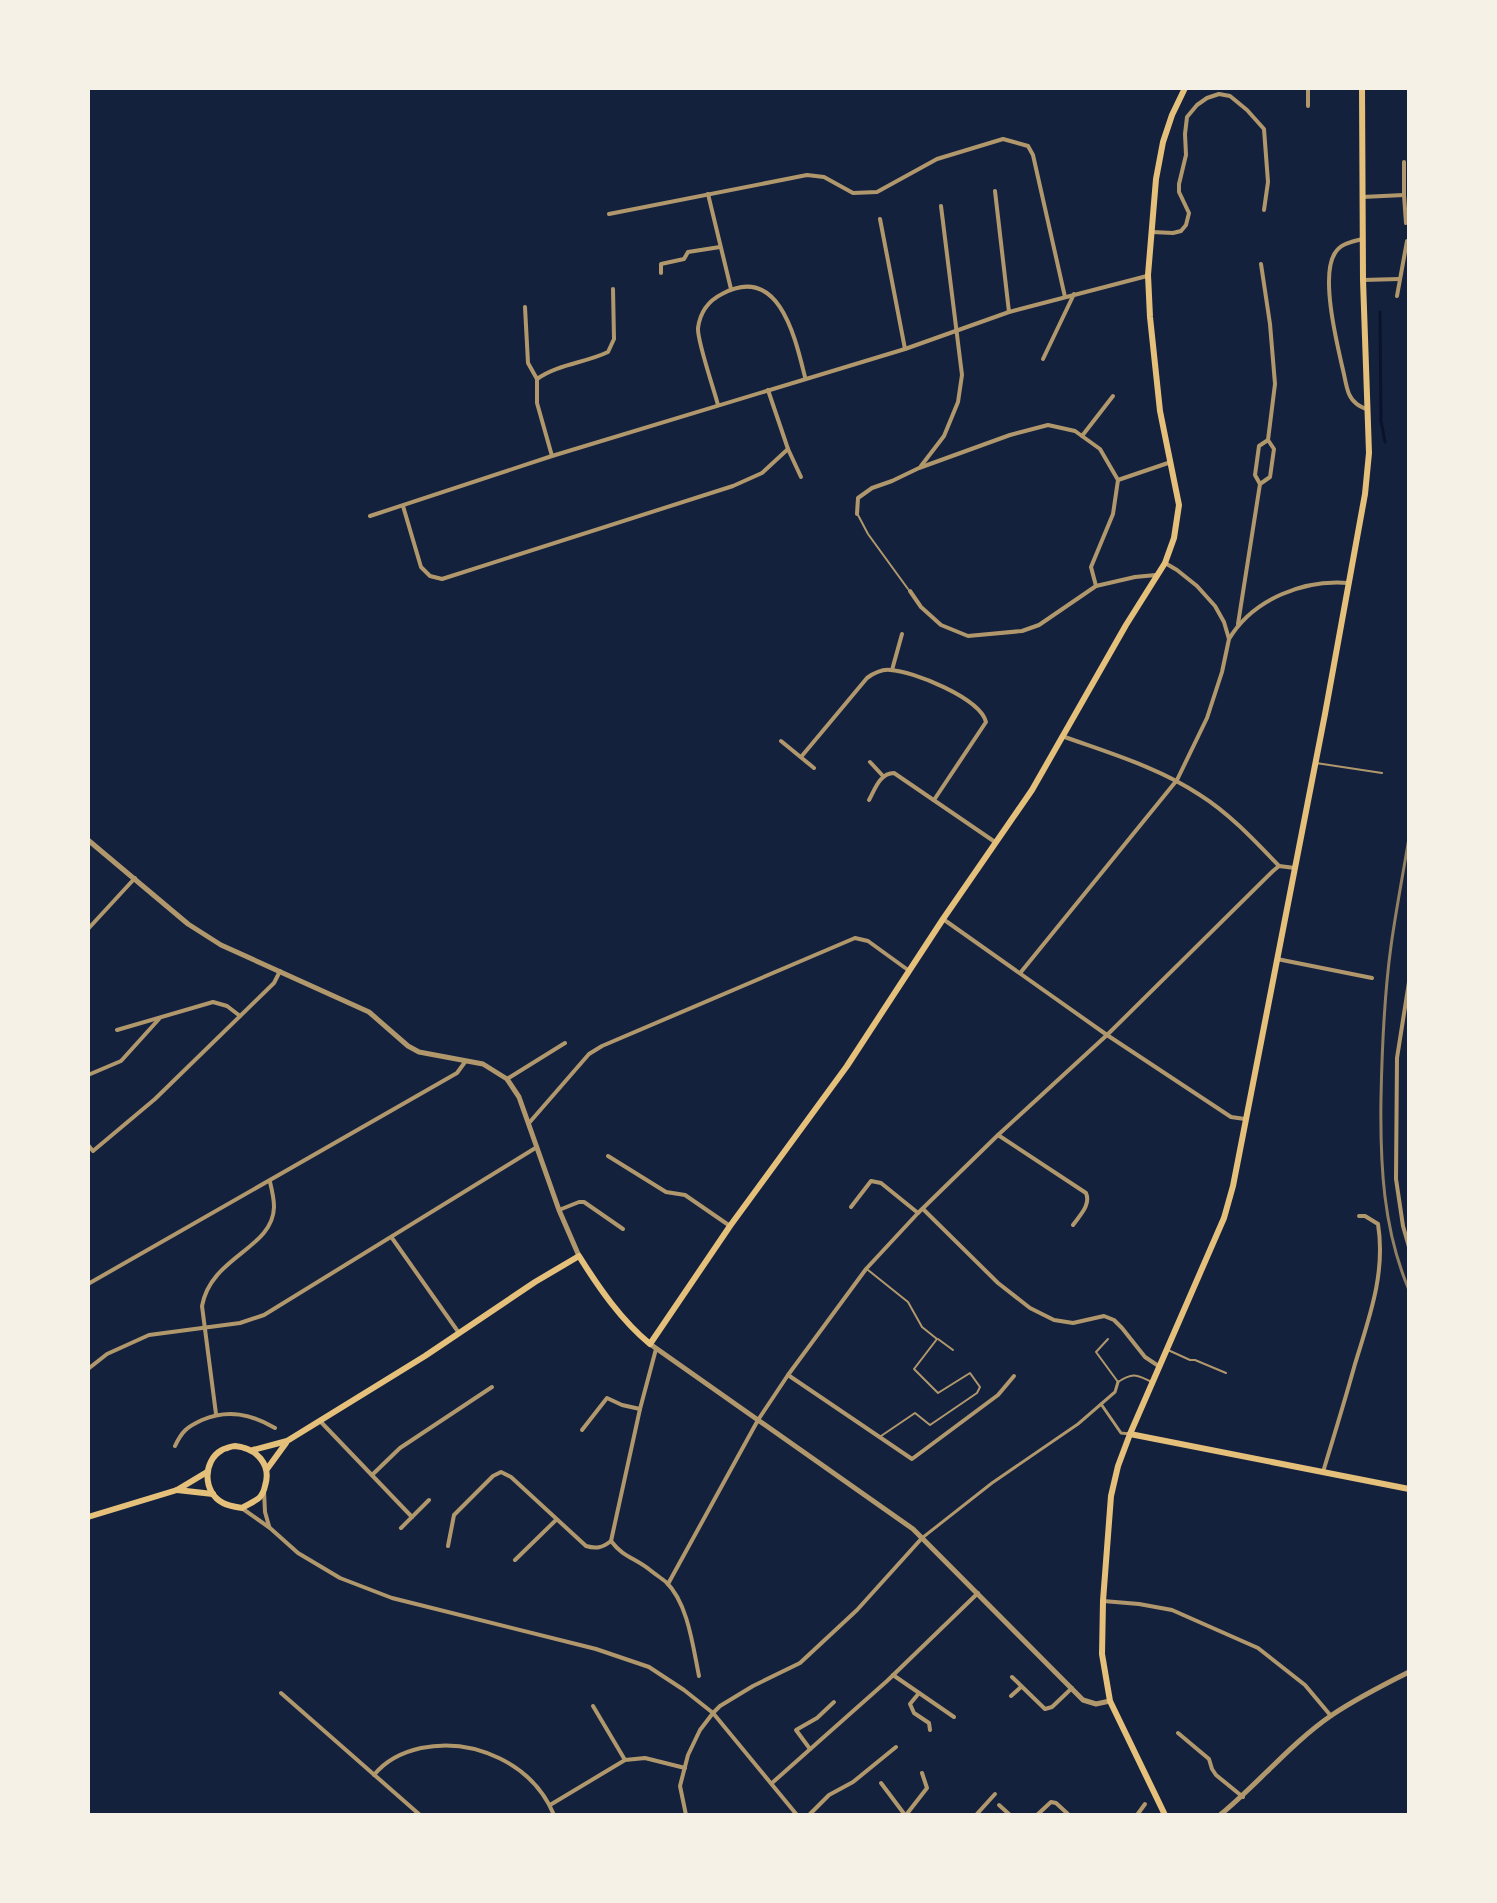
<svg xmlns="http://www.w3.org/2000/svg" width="1497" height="1903" font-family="'Roboto Condensed',sans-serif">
	<rect width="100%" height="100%" fill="#14213d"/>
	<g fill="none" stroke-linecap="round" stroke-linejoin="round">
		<path stroke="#0b132b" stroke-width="3" d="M 1380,312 L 1381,421 L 1385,442"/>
		<g stroke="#b1986c" stroke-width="2">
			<path d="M 858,515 L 868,534 L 908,589"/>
			<path d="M 1316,763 L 1382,773"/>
			<path d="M 868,1270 L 908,1302 L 922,1327 L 937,1339 L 914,1369 L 938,1393 L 970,1373 L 980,1387 L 977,1393 L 930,1425 L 915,1413 L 881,1436"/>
			<path d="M 938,1339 L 953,1350"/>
			<path d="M 1108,1339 L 1096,1352 L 1118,1382 C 1134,1372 1136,1375 1152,1382"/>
			<path d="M 1168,1350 L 1190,1360 L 1195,1360 L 1226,1373"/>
		</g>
		<g stroke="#b1986c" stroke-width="3">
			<path d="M 1101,1404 L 1121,1433 L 1130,1434"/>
			<path d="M 922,1538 L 992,1483 L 1078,1424 L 1115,1392 L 1118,1382"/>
		</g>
		<g stroke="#b1986c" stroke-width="4">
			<path d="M 1308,88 L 1308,106"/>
			<path d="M 1404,162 L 1404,195 L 1406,223"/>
			<path d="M 995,191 L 1009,312"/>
			<path d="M 708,194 L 731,289"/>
			<path d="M 1362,197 L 1404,195"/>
			<path d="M 609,214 L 807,175 L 824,177 L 853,193 L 877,192 L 937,159 L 1003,139 L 1028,146 L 1033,155 L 1065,297"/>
			<path d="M 880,219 L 905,349"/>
			<path d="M 1152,232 L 1173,233 L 1181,231 L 1186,225 L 1189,213 L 1179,192 L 1179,184 L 1186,155 L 1185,134 L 1187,117 L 1197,105 L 1207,98 L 1219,94 L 1230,96 L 1247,110 L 1264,129 L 1268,182 L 1264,210"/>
			<path d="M 1362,239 C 1352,242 1341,243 1335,253 C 1320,275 1337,344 1343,370 C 1345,378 1346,387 1349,394 C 1353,403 1359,406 1368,410"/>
			<path d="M 661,273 L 661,264 L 684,259 L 688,252 L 720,247"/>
			<path d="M 1363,280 L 1399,279"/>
			<path d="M 1397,296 L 1407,241"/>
			<path d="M 525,307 L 528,363 L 537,379"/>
			<path d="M 1043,359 L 1074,294"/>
			<path d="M 768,390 L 788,449 L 801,477"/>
			<path d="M 718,405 C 714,389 697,341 698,328 C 700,313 708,301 722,294 C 779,263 795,337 805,377"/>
			<path d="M 1082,436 L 1113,396"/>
			<path d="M 552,456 L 537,403 L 537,379 C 558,364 585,363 608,352 L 614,339 L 613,289"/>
			<path d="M 921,466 L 944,436 L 958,402 L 962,375 L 941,206"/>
			<path d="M 1260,484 L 1270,477 L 1274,449 L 1268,440"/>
			<path d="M 403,506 L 421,567 L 430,576 L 442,579 L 733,486 L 762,473 L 788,449"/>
			<path d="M 857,514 L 858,498 L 872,488 L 892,481 L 919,468 L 1010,435 L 1048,425 L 1075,431 L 1100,449 L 1118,480 L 1171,462"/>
			<path d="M 370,516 L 552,456 L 905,349 L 1009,312 L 1147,276"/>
			<path d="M 1096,586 L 1091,567 L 1113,514 L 1118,480"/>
			<path d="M 910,591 L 921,607 L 941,625 L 968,636 L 1022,631 L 1039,625 L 1096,586 L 1135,577 L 1156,575"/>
			<path d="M 1238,624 L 1260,484 L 1255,475 L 1259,446 L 1268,440 L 1275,384 L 1270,324 L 1261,264"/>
			<path d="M 1229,639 C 1253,599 1304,579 1349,583"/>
			<path d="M 892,670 L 902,634"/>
			<path d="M 1062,736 C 1109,753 1158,767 1200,795 C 1230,814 1255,841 1279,866"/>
			<path d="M 781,741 L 814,768"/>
			<path d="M 801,757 L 867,678 C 874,673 881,669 890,670 C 913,671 980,698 986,722 L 934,800"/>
			<path d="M 870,762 L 883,776"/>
			<path d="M 869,800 C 875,789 880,773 894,773 L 995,842"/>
			<path d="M 943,919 L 1107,1035 L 1231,1117 L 1245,1119"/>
			<path d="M 88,929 L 135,878"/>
			<path d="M 1277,959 L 1372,978"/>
			<path d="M 1021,972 L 1177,780 L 1207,718 L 1222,672 L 1229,639 L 1224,622 L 1215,606 L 1197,586 L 1177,570 L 1165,563"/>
			<path d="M 1409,982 L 1397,1058 L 1396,1179 L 1403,1226 L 1409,1247"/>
			<path d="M 117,1030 L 213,1002 L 227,1006 L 240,1016"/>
			<path d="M 88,1075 L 121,1061 L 159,1019"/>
			<path d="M 507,1079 L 565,1043"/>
			<path d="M 529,1123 L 589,1054 L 602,1046 L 855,938 L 868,941 L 908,970"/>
			<path d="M 998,1135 L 1086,1193 C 1091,1205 1080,1215 1073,1225"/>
			<path d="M 88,1145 L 93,1151 L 155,1099 L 274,983 L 280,971"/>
			<path d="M 608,1156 L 666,1192 L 685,1195 L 730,1226"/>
			<path d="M 851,1207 L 871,1181 L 881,1183 L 918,1213"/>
			<path d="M 923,1209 L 998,1283 L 1030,1308 L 1054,1320 L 1073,1323 L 1104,1316 L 1114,1320 L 1122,1328 L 1145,1357 L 1160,1367"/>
			<path d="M 559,1210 L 579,1202 L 584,1202 L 623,1229"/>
			<path d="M 392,1238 L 459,1333"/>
			<path d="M 88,1284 L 457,1073 L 465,1062"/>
			<path d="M 88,1369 L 107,1354 L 149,1335 L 240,1323 L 264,1315 L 537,1147"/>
			<path d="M 788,1375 L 912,1459 L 998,1395 L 1014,1376"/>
			<path d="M 216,1414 L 202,1306 C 211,1256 273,1249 274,1207 C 274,1199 272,1190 270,1182"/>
			<path d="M 320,1421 L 412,1517"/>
			<path d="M 582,1430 L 607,1398 L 622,1405 L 640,1409"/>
			<path d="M 175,1446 C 182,1431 187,1427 202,1420 C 228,1409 251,1414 275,1428"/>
			<path d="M 1323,1472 C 1334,1436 1345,1400 1355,1364 C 1369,1318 1386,1273 1378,1224 L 1365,1216 L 1359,1216"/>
			<path d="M 372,1475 L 400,1448 L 492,1387"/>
			<path d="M 264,1491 L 265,1512 L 269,1526"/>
			<path d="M 243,1509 L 270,1528 L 298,1553 L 340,1578 L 392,1598 L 596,1649 L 649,1667 L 684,1690 L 713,1713 L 797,1815"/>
			<path d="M 401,1528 L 429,1500"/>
			<path d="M 611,1541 L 640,1409 L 656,1349"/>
			<path d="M 611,1541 C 623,1557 635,1558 650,1570 C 655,1574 661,1578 666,1582 C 688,1603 693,1647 699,1676"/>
			<path d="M 448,1546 L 454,1515 L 493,1476 L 501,1472 L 511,1477 L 586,1546 C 596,1549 602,1548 611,1541"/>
			<path d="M 515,1560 L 556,1520"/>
			<path d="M 668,1584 L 758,1420 L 788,1375 L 866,1269 L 918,1213 L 998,1135 L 1107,1035 L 1273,871 L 1279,866 L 1295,868"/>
			<path d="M 1103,1601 L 1139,1604 L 1172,1610 L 1258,1648 L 1305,1685 L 1331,1716"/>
			<path d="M 893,1675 L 954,1717"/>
			<path d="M 1012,1677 L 1045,1709 L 1052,1707 L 1072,1688"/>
			<path d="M 281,1693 L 420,1815"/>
			<path d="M 919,1693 L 910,1704 L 914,1713 L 929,1723 L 930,1730"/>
			<path d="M 1011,1696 L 1021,1687"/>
			<path d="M 593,1706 L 625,1760"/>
			<path d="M 1178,1733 L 1209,1759 L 1212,1769 L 1216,1775 L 1243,1797"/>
			<path d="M 810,1749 L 796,1730 L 817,1718 L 834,1702"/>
			<path d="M 374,1775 C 386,1760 403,1752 421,1748 C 474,1737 533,1764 554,1815"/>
			<path d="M 772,1783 L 887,1681 L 978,1593"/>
			<path d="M 881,1783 L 905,1815"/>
			<path d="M 550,1805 L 625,1760 L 645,1758 L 685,1768"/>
			<path d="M 999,1805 L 1010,1815"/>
			<path d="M 686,1815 L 680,1786 L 688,1755 L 700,1730 L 713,1713 L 720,1706 L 753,1686 L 800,1663 L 857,1610 L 922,1538"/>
			<path d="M 809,1815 L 829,1795 L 853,1782 L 896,1747"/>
			<path d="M 906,1815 L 927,1788 L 922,1773"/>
			<path d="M 976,1815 L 995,1794"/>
			<path d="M 1037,1815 L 1051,1802 L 1056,1803 L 1069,1815"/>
			<path d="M 1137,1815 L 1145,1804"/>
		</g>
		<g stroke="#b1986c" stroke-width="5">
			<path d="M 88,840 L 188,924 L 221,945 L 369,1012 L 408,1046 L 419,1052 L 483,1064 L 507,1079 L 519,1097 L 559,1210 L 579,1256"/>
			<path d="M 650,1344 L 913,1529 L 1083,1700 L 1096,1704 L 1110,1701"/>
			<path d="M 1220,1815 C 1259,1783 1291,1743 1332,1715 C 1357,1698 1383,1685 1409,1672"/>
		</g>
		<g stroke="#e5c07b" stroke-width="6">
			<path d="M 1130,1434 L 1409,1489"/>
			<path d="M 235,1446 C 256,1448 272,1464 265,1486 C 264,1491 263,1494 259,1498 C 254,1502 247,1505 242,1508 C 236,1507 229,1506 223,1503 C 203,1493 202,1461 222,1450 C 223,1449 233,1446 235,1446 Z"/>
			<path d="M 253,1450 L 287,1441 L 425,1356 L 535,1282 L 579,1256 C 599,1288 621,1320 650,1344 L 730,1226 L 847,1066 L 943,919 L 1032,790 L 1126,625 L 1165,563 L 1174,538 L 1179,505 L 1160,411 L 1150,317 L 1148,275 L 1156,179 L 1163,142 L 1172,115 L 1185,88"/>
			<path d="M 267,1469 L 286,1443"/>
			<path d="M 177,1490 L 213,1494"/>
			<path d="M 88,1517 L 177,1490 L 207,1472"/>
		</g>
		<path stroke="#e5c07b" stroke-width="6" d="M 1165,1815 L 1110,1701 L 1102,1654 L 1103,1601 L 1111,1496 L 1118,1466 L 1130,1434 L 1224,1218 L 1233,1186 L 1325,714 L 1365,494 L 1369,453 L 1363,280 L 1362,88"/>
		<path stroke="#918062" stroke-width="3" d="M 1409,838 C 1403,874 1396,910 1391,946 C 1384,997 1382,1047 1381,1098 C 1380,1164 1383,1229 1409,1290"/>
	</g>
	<rect width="1497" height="1903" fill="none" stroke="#f6f1e7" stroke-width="180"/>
</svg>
